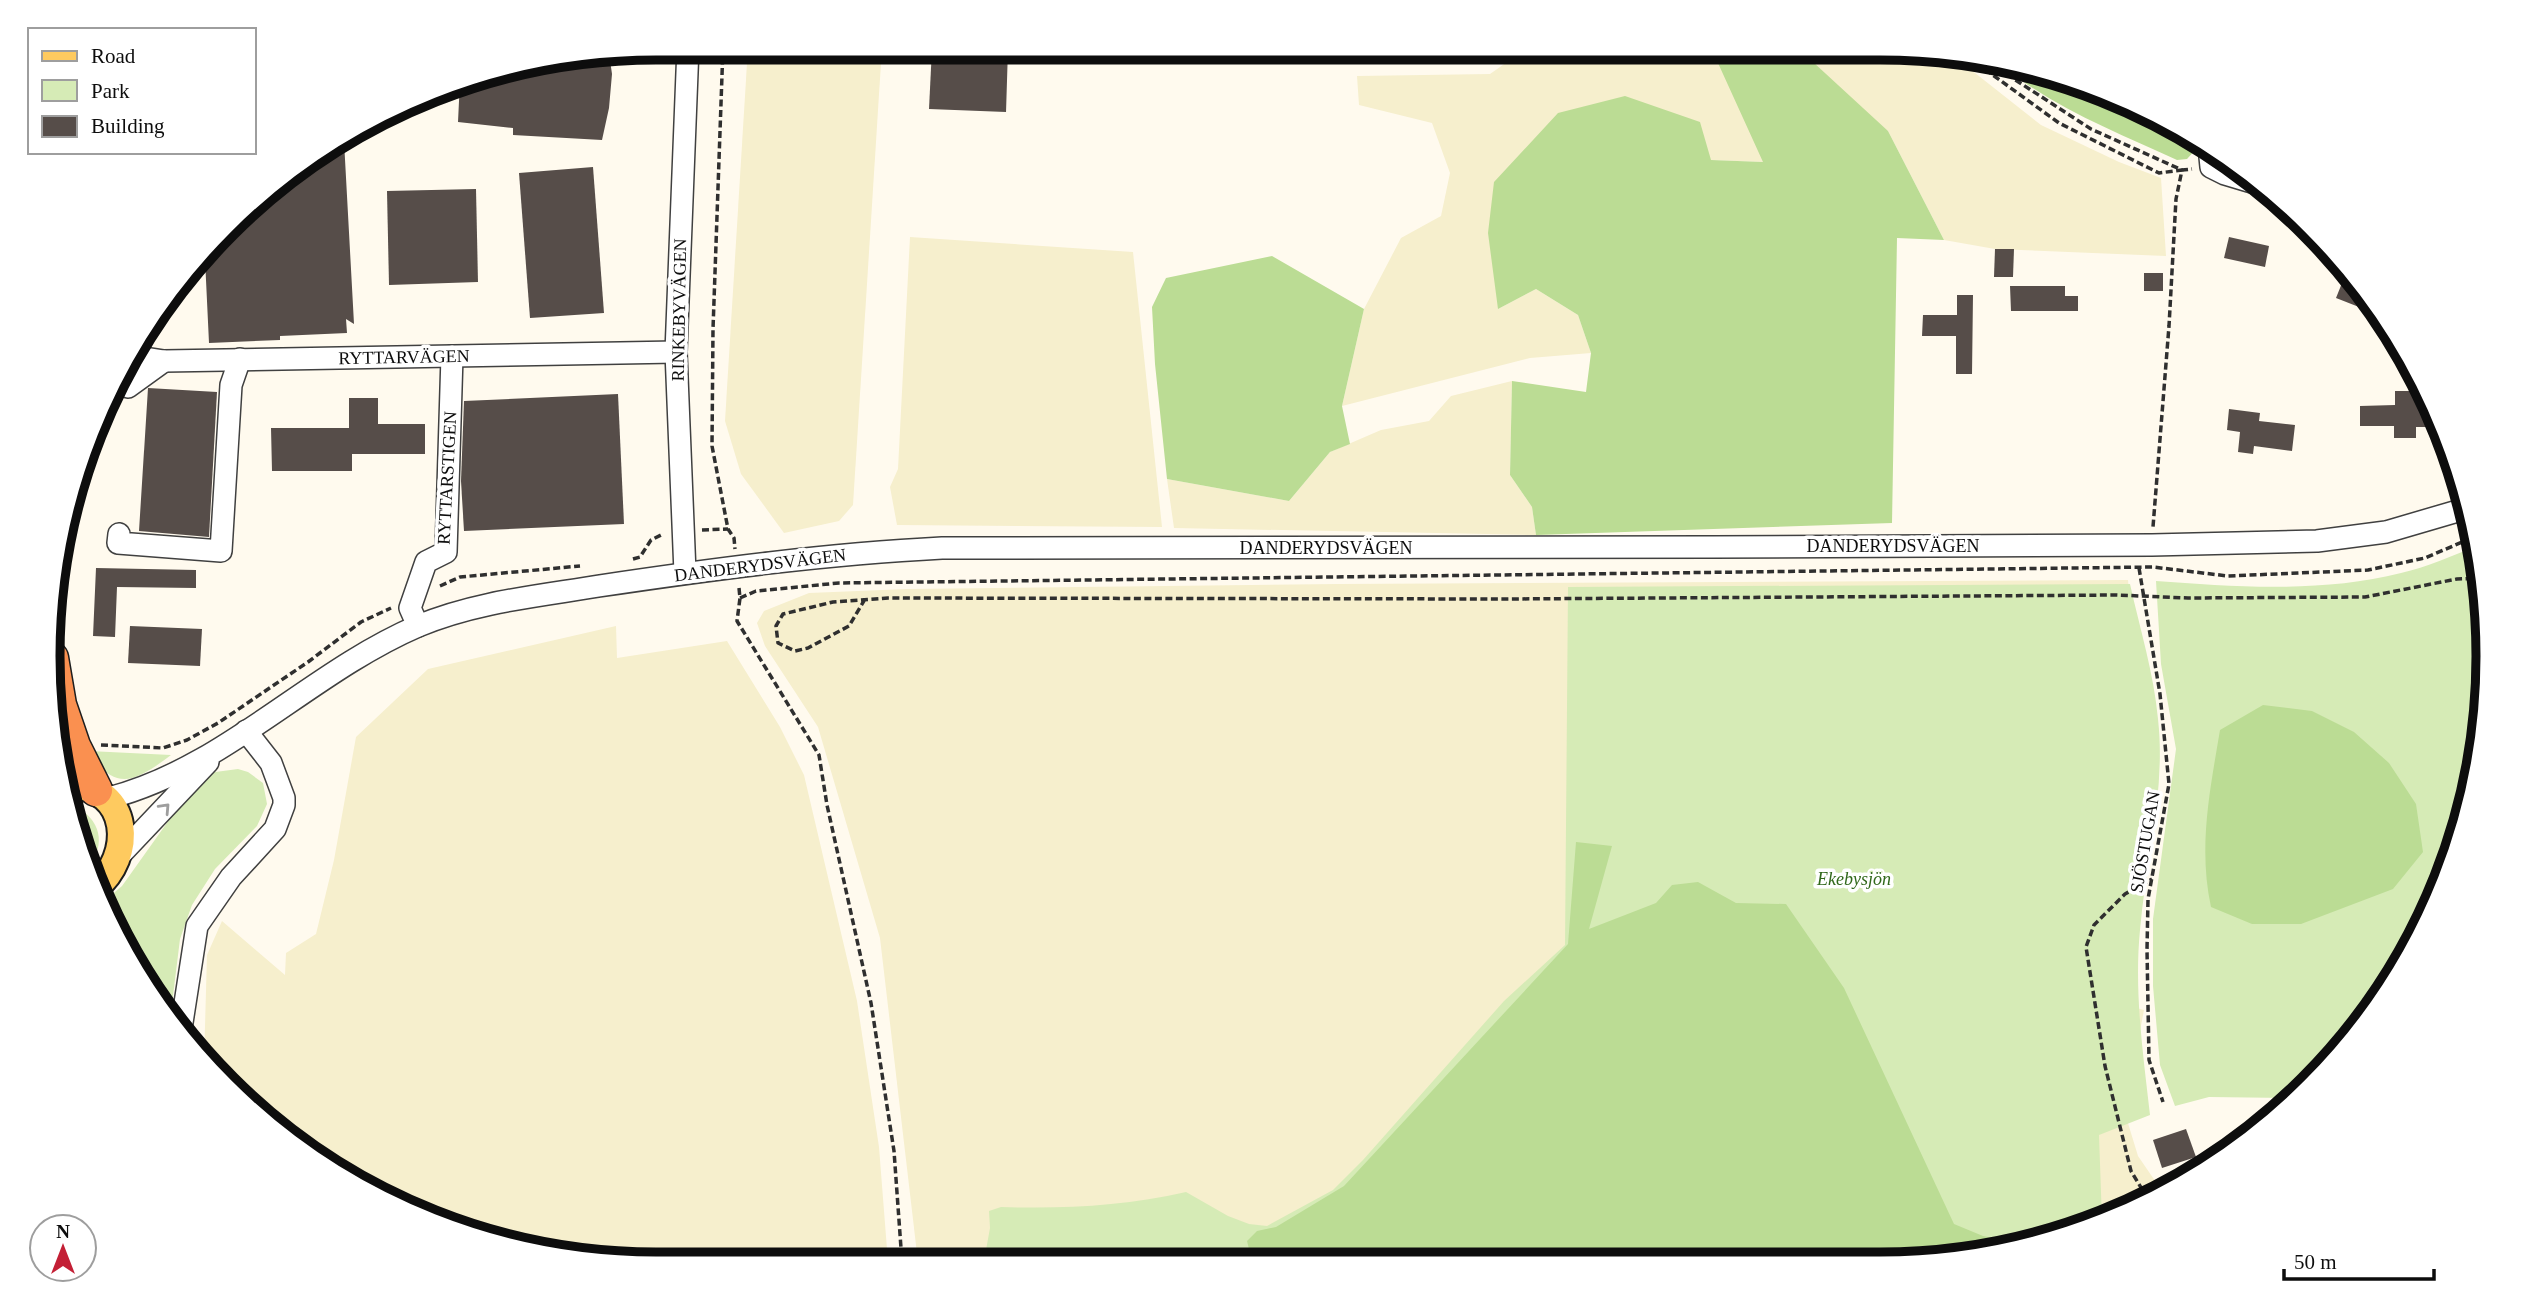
<svg xmlns="http://www.w3.org/2000/svg" width="2536" height="1311" font-family="'Times New Roman',serif">
	<rect width="100%" height="100%" fill="#fffaee"/>
	<g fill="#f6efcd">
		<path d="M 748,47 L 882,47 L 853,505 L 839,521 L 784,533 L 741,474 L 725,421 Z"/>
		<path d="M 1527,48 L 1920,49 L 1951,54 L 2041,125 L 2119,162 L 2161,178 L 2166,256 L 1995,249 L 1944,240 L 1888,131 L 1719,63 L 1764,162 L 1711,160 L 1498,309 L 1536,289 L 1578,315 L 1591,353 L 1530,358 L 1342,406 L 1364,309 L 1401,238 L 1441,216 L 1450,173 L 1432,123 L 1359,105 L 1357,76 L 1490,74 Z"/>
		<path d="M 910,237 L 1133,252 L 1162,527 L 897,525 L 890,487 L 898,469 Z"/>
		<path d="M 1512,381 L 1510,475 L 1532,507 L 1536,535 L 1174,528 L 1167,479 L 1289,501 L 1330,452 L 1381,430 L 1429,421 L 1451,396 Z"/>
		<path d="M 2128,580 L 2132,625 L 2121,1004 L 2144,1010 L 2138,1041 L 2106,1051 L 2138,1156 L 2162,1191 L 2113,1218 L 2019,1243 L 1568,944 L 1344,1186 L 1252,1261 L 918,1262 L 880,938 L 818,727 L 765,646 L 757,623 L 764,611 L 809,593 L 907,589 L 1338,584 Z"/>
		<path d="M 616,626 L 617,658 L 727,641 L 780,727 L 804,775 L 857,1001 L 879,1147 L 888,1262 L 616,1262 L 498,1243 L 386,1201 L 286,1138 L 204,1062 L 207,955 L 222,921 L 285,975 L 286,953 L 316,934 L 334,860 L 356,737 L 428,669 Z"/>
	</g>
	<g fill="#d6ebb6">
		<path d="M 2477,546 L 2484,577 L 2487,696 L 2468,813 L 2426,925 L 2338,1057 L 2290,1098 L 2209,1097 L 2175,1106 L 2160,1065 L 2153,986 L 2153,919 L 2176,749 L 2161,664 L 2156,581 C 2236,587 2322,593 2401,573 C 2427,567 2452,556 2477,546 Z"/>
		<path d="M 2130,584 C 2140,629 2154,674 2158,719 C 2166,790 2146,860 2140,930 C 2134,992 2143,1053 2150,1115 L 2099,1135 L 2102,1221 L 1960,1258 L 984,1261 L 990,1228 L 989,1211 L 1001,1207 C 1064,1209 1125,1206 1186,1192 L 1228,1216 L 1249,1224 L 1267,1226 L 1333,1190 L 1363,1160 L 1504,1001 L 1565,945 L 1568,587 Z"/>
		<path d="M 89,751 L 171,755 C 136,781 115,794 89,751 Z"/>
		<path d="M 238,769 L 248,772 L 263,783 L 267,804 L 257,826 L 215,869 L 192,905 L 180,939 L 171,1012 L 102,903 L 122,886 L 184,799 L 208,773 Z"/>
		<path d="M 74,806 C 101,819 106,844 89,866 Z"/>
	</g>
	<g fill="#bbdc94">
		<path d="M 1997,61 L 2031,67 L 2039,74 L 2092,103 L 2198,147 L 2187,159 L 2177,160 C 2116,132 2048,106 1997,61 Z"/>
		<path d="M 1813,62 L 1888,131 L 1944,240 L 1897,238 L 1892,523 L 1536,535 L 1532,507 L 1510,475 L 1512,381 L 1586,392 L 1591,353 L 1578,315 L 1536,289 L 1498,309 L 1488,233 L 1494,182 L 1558,113 L 1625,96 L 1700,122 L 1711,160 L 1763,162 L 1718,63 Z"/>
		<path d="M 1272,256 L 1364,309 L 1342,406 L 1350,444 L 1330,452 L 1289,501 L 1167,479 L 1155,364 L 1152,307 L 1166,278 Z"/>
		<path d="M 2263,705 L 2312,711 L 2354,732 L 2389,763 L 2416,804 L 2423,852 L 2393,889 L 2301,924 L 2252,924 L 2211,907 C 2198,847 2210,790 2220,730 Z"/>
		<path d="M 1576,842 L 1612,846 L 1589,929 L 1656,903 L 1672,885 L 1698,882 L 1736,903 L 1786,904 L 1844,988 L 1954,1224 L 1983,1236 L 2019,1243 L 1960,1258 L 1252,1261 L 1247,1241 L 1257,1231 L 1276,1227 L 1344,1186 L 1568,944 Z"/>
	</g>
	<g fill="#564d49">
		<path d="M 932,48 L 1008,48 L 1006,112 L 929,109 Z"/>
		<path d="M 603,56 L 603,60 L 610,60 L 612,74 L 609,108 L 602,140 L 513,135 L 513,128 L 458,122 L 460,80 Z"/>
		<path d="M 344,141 L 354,324 L 346,319 L 347,333 L 280,336 L 280,340 L 209,343 L 205,259 L 285,173 Z"/>
		<path d="M 593,167 L 604,313 L 530,318 L 519,173 Z"/>
		<path d="M 476,189 L 478,282 L 389,285 L 387,191 Z"/>
		<path d="M 2229,237 L 2269,246 L 2265,267 L 2224,258 Z"/>
		<path d="M 1995,249 L 2014,249 L 2013,277 L 1994,277 Z"/>
		<path d="M 2348,268 L 2369,297 L 2382,316 L 2336,298 Z"/>
		<rect x="2144" y="273" width="19" height="18"/>
		<path d="M 2010,286 L 2065,286 L 2065,296 L 2078,296 L 2078,311 L 2011,311 Z"/>
		<path d="M 1957,295 L 1973,295 L 1972,374 L 1956,374 L 1956,336 L 1922,336 L 1923,315 L 1957,315 Z"/>
		<path d="M 148,388 L 217,392 L 209,537 L 139,531 Z"/>
		<path d="M 2395,391 L 2425,391 L 2426,394 L 2427,427 L 2416,427 L 2416,438 L 2394,438 L 2394,426 L 2360,426 L 2360,406 L 2395,405 Z"/>
		<path d="M 618,394 L 624,524 L 464,531 L 461,481 L 464,401 Z"/>
		<path d="M 349,398 L 378,398 L 378,424 L 425,424 L 425,454 L 352,454 L 352,471 L 272,471 L 271,428 L 349,428 Z"/>
		<path d="M 2229,409 L 2260,413 L 2259,421 L 2295,425 L 2292,451 L 2254,446 L 2253,454 L 2238,452 L 2240,432 L 2227,430 Z"/>
		<path d="M 96,568 L 196,570 L 196,588 L 117,587 L 115,637 L 93,636 Z"/>
		<path d="M 130,626 L 202,629 L 200,666 L 128,663 Z"/>
		<path d="M 2186,1129 L 2196,1157 L 2162,1168 L 2153,1140 Z"/>
	</g>
	<g fill="none" stroke-linecap="round" stroke-linejoin="round">
		<defs>
			<g id="minor">
				<path d="M 2209,147 L 2211,167 L 2225,174 L 2265,186"/>
				<path d="M 132,356 L 164,361 L 676,352"/>
				<path d="M 128,387 L 164,361"/>
				<path d="M 119,534 L 118,543 L 221,551 L 231,385 L 240,359"/>
				<path d="M 685,573 L 676,352 L 688,47"/>
				<path d="M 418,626 L 410,608 L 426,562 L 446,552 L 452,356"/>
				<path d="M 109,798 C 225,768 309,673 418,626 C 475,602 538,596 599,586 C 713,569 826,554 942,548 L 1713,547 L 2152,545 L 2317,541 L 2386,532 L 2468,508"/>
				<path d="M 118,857 L 208,762"/>
				<path d="M 181,1029 L 197,926 L 231,877 L 275,829 L 284,805 L 284,798 L 271,763 L 246,731"/>
			</g>
			<path id="major" d="M 69,785 C 131,787 135,856 94,889"/>
			<path id="highway" d="M 52,658 L 60,705 L 74,746 L 96,790"/>
		</defs>
		<use href="#minor" stroke="#404040" stroke-width="24"/>
		<use href="#major" stroke="#1e1e1e" stroke-width="30"/>
		<use href="#highway" stroke="#1e1e1e" stroke-width="35"/>
		<g stroke="#2f2f2f" stroke-width="3.5" stroke-dasharray="7 3.5" stroke-linecap="butt">
			<path d="M 723,47 L 713,329 L 712,446 L 728,529 L 734,538 L 735,549"/>
			<path d="M 1968,57 L 2059,123 L 2159,173 L 2182,170 L 2176,199 L 2169,326 L 2153,527"/>
			<path d="M 1991,60 L 2014,79 L 2091,129 L 2182,170 L 2192,169"/>
			<path d="M 702,530 L 728,529"/>
			<path d="M 633,559 L 640,557 L 651,540 L 663,534"/>
			<path d="M 2139,568 L 2160,694 L 2169,784 L 2148,899 L 2147,950 L 2149,1060 L 2163,1102"/>
			<path d="M 440,586 L 460,577 L 580,566"/>
			<path d="M 739,588 L 740,598 L 737,621 L 819,755 L 827,805 L 871,1003 L 894,1151 L 902,1262"/>
			<path d="M 740,598 L 756,591 L 839,583 L 2153,567 L 2228,576 L 2368,570 L 2425,558 L 2474,537"/>
			<path d="M 865,599 L 849,626 L 808,648 L 795,651 L 778,643 L 776,626 L 783,614 L 833,602 L 888,598 L 1505,599 L 2117,595 L 2188,598 L 2365,597 L 2457,579 L 2484,578"/>
			<path d="M 101,745 L 163,748 L 187,740 L 218,723 L 308,662 L 361,622 L 391,608"/>
			<path d="M 2148,1199 L 2131,1171 L 2105,1066 L 2086,947 L 2094,925 L 2125,894 L 2152,879"/>
		</g>
		<use href="#minor" stroke="#fff" stroke-width="21"/>
		<use href="#major" stroke="#feca5f" stroke-width="26"/>
		<use href="#highway" stroke="#fa9050" stroke-width="32"/>
	</g>
	<defs><path id="oneway-chevron" d="M-2-3.5L2.5 0L-2 3.5" fill="none" stroke-width="1.6" stroke-linecap="round" stroke-linejoin="round" transform="scale(1.75)"/></defs>
	<use stroke="#9e9e9e" href="#oneway-chevron" transform="translate(165 808) rotate(-47)"/>
	<g text-anchor="middle" dominant-baseline="central" stroke-width="7" stroke-linejoin="round" paint-order="stroke">
		<g font-size="18" fill="#0d0d0d" stroke="#fff">
			<text transform="translate(679 310) rotate(-89)">RINKEBYVÄGEN</text>
			<text transform="translate(404 357) rotate(-1)">RYTTARVÄGEN</text>
			<text transform="translate(447 478) rotate(-87)">RYTTARSTIGEN</text>
			<text x="1893" y="546">DANDERYDSVÄGEN</text>
			<text x="1326" y="548">DANDERYDSVÄGEN</text>
			<text transform="translate(760 565) rotate(-7)">DANDERYDSVÄGEN</text>
			<text transform="translate(2145 842) rotate(-80)">SJÖSTUGAN</text>
		</g>
		<g font-size="18" font-style="italic" fill="#31681b" stroke="#fff">
			<text x="1854" y="879">Ekebysjön</text>
		</g>
	</g>
	<path d="M0 0H2536V1311H0ZM656 60H1880A596 596 0 0 1 2476 656V656A596 596 0 0 1 1880 1252H656A596 596 0 0 1 60 656V656A596 596 0 0 1 656 60Z" fill="#fff" fill-rule="evenodd"/>
	<path fill="none" stroke="#0d0d0d" stroke-width="9" d="M656 60H1880A596 596 0 0 1 2476 656V656A596 596 0 0 1 1880 1252H656A596 596 0 0 1 60 656V656A596 596 0 0 1 656 60Z"/>
	<rect x="28" y="28" width="228" height="126" fill="#ffffff" stroke="#9e9e9e" stroke-width="2"/>
	<rect x="42" y="51" width="35" height="10" fill="#feca5f" stroke="#9e9e9e" stroke-width="2"/>
	<text x="91" y="63" font-size="21" fill="#0d0d0d">Road</text>
	<rect x="42" y="80" width="35" height="21" fill="#d6ebb6" stroke="#9e9e9e" stroke-width="2"/>
	<text x="91" y="98" font-size="21" fill="#0d0d0d">Park</text>
	<rect x="42" y="116" width="35" height="21" fill="#564d49" stroke="#9e9e9e" stroke-width="2"/>
	<text x="91" y="133" font-size="21" fill="#0d0d0d">Building</text>
	<g transform="translate(63 1248)"><circle r="33" fill="#ffffff" stroke="#9e9e9e" stroke-width="2"/>
	<path d="M0-5L12 26L0 18L-12 26Z" fill="#c31f35"/>
	<text y="-10" font-size="19" font-weight="bold" text-anchor="middle" fill="#0d0d0d">N</text>
	</g>
	<path d="M2284 1269v10h150v-10" fill="none" stroke="#0d0d0d" stroke-width="3.5"/>
	<text x="2294" y="1269" font-size="21" fill="#0d0d0d" stroke="#ffffff" stroke-width="5" paint-order="stroke">50 m</text>
</svg>
